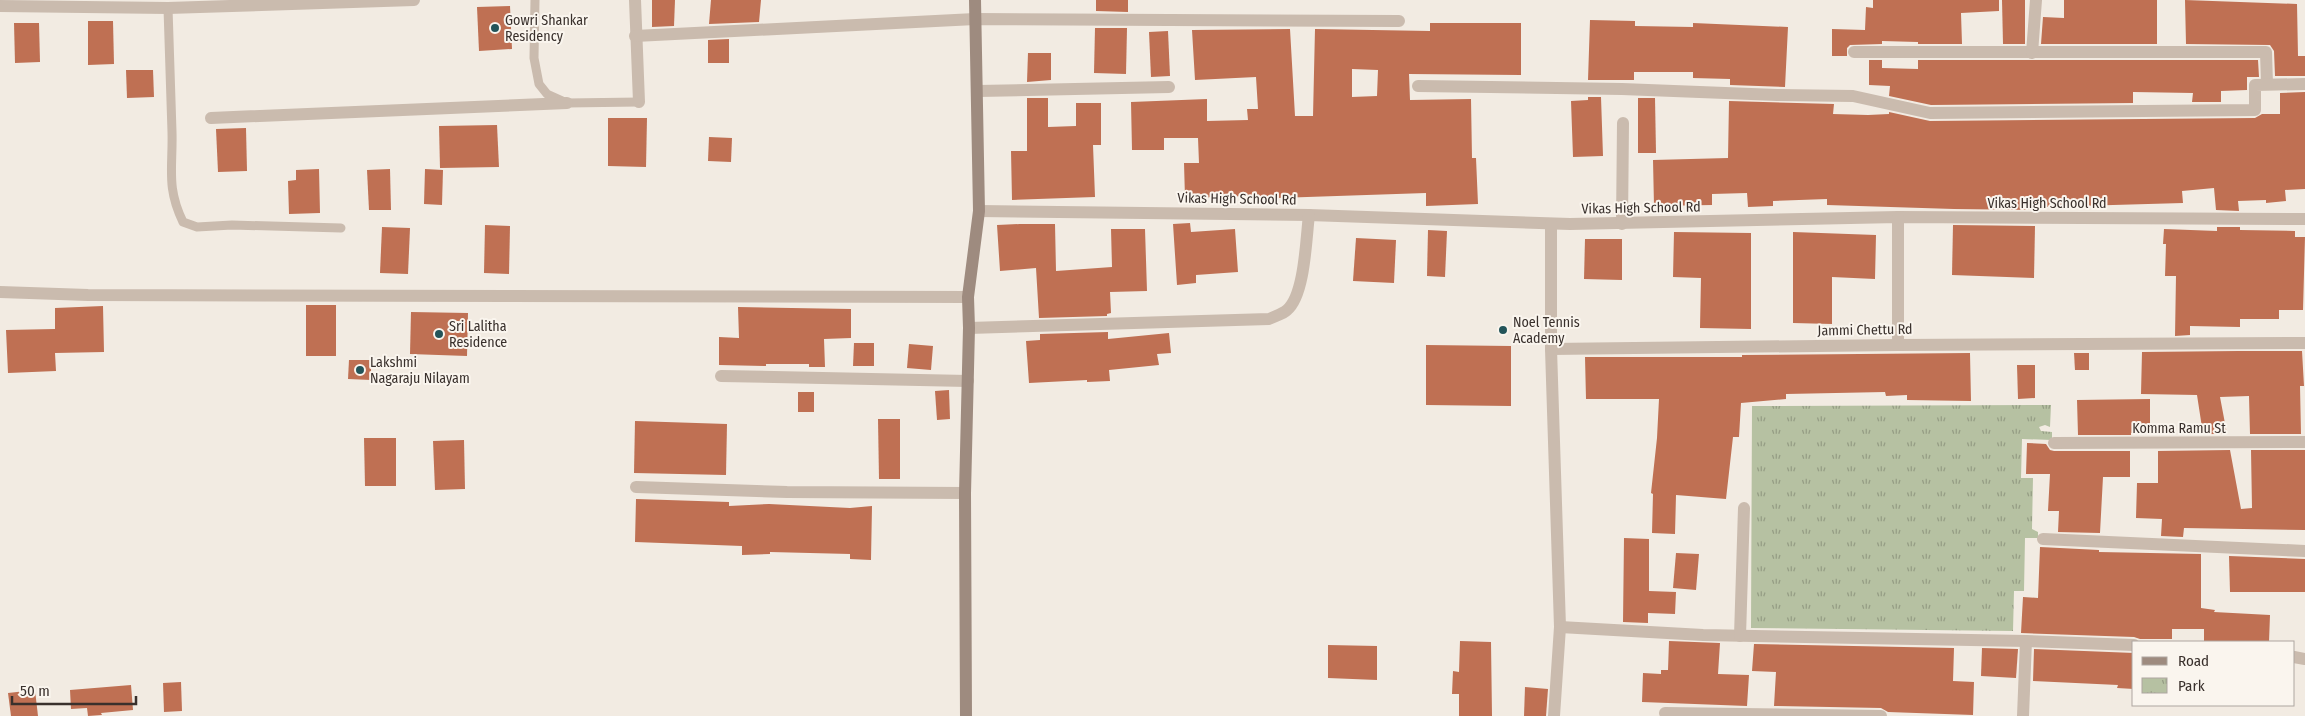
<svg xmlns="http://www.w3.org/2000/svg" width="2305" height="716" font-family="'Fira Sans Condensed',sans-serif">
	<defs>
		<pattern id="park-tufts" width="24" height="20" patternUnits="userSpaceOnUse" patternTransform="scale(1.25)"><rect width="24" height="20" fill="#b6c1a2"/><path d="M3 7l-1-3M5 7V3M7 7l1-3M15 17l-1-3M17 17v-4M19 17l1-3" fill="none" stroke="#959d84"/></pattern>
	</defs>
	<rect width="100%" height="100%" fill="#f2ebe2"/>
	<path fill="url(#park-tufts)" d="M 2051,405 L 2050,427 L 2045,425 L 2039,427 L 2041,431 L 2052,432 L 2052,440 L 2022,439 L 2021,478 L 2033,478 L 2032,529 L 2038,532 L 2038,538 L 2025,538 L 2024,591 L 2014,591 L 2013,631 L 1751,628 L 1752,406 Z"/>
	<g fill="#bf7053" fill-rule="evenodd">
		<path d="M 652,0 L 675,0 L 674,26 L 652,27 Z"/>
		<path d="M 711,0 L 761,0 L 759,22 L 709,24 Z"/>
		<path d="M 1096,0 L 1128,0 L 1128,12 L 1096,11 Z"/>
		<path d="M 1873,0 L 1999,0 L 1999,11 L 1961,13 L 1962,44 L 1918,44 L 1918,42 L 1882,41 L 1882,44 L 1850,45 L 1847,48 L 1847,56 L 1832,56 L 1832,29 L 1865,30 L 1866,7 L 1873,8 Z"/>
		<path d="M 2002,0 L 2025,0 L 2025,44 L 2003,44 Z"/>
		<path d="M 2064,0 L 2157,0 L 2157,44 L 2041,44 L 2043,17 L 2064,18 Z"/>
		<path d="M 2185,0 L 2297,4 L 2298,56 L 2305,56 L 2305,76 L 2275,76 L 2274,51 L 2270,45 L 2186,44 Z"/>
		<path d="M 510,6 L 512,49 L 479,51 L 477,7 Z"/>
		<path d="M 1590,20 L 1635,21 L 1635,26 L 1693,27 L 1693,23 L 1788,27 L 1785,87 L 1730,85 L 1730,79 L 1693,78 L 1693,72 L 1634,72 L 1634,80 L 1588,80 Z"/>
		<path d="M 88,21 L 113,21 L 114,64 L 88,65 Z"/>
		<path d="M 14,23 L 39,23 L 40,62 L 15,63 Z"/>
		<path d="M 1430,23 L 1521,23 L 1521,75 L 1409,74 L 1410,100 L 1471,99 L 1472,158 L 1476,158 L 1478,204 L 1426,206 L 1426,193 L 1250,199 L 1250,196 L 1185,198 L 1184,163 L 1199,163 L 1198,138 L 1164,138 L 1164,150 L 1132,150 L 1131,102 L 1207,99 L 1207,121 L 1248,120 L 1247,109 L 1258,109 L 1256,77 L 1195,80 L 1192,30 L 1290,29 L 1295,116 L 1313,116 L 1315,29 L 1430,31 ZM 1352,69 L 1378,70 L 1377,96 L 1352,97 Z"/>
		<path d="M 1095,28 L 1127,28 L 1126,74 L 1094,73 Z"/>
		<path d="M 1168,31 L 1170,76 L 1151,77 L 1149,32 Z"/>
		<path d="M 729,39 L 729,63 L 708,63 L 708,40 Z"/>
		<path d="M 1028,53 L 1051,53 L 1051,80 L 1027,82 Z"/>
		<path d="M 1869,60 L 1882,60 L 1882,68 L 1918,69 L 1918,60 L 2258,60 L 2259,77 L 2247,77 L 2247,90 L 2221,91 L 2221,102 L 2192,102 L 2193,93 L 2133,92 L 2133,103 L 1931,105 L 1889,96 L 1890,86 L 1869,85 Z"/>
		<path d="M 126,70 L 153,70 L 154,97 L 127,98 Z"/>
		<path d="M 2305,92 L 2305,189 L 2285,190 L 2286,201 L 2266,203 L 2266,200 L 2238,201 L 2239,211 L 2216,210 L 2214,188 L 2182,191 L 2183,203 L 2043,207 L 2043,210 L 1954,209 L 1827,205 L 1827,199 L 1773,201 L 1773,206 L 1748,207 L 1747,193 L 1712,194 L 1712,205 L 1654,206 L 1653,160 L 1728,158 L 1729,101 L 1834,104 L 1833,114 L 1868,115 L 1889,114 L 1889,112 L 1930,121 L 2255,118 L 2262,114 L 2280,114 L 2280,93 Z"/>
		<path d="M 1588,97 L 1601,97 L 1603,156 L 1573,157 L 1571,101 L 1588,100 Z"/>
		<path d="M 1027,98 L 1048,98 L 1048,127 L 1076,126 L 1076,103 L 1101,103 L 1101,145 L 1093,145 L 1095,197 L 1012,200 L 1011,151 L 1027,151 Z"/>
		<path d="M 1638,98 L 1655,98 L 1656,153 L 1638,153 Z"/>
		<path d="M 608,118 L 647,118 L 646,167 L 608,166 Z"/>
		<path d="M 497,125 L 499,167 L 440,168 L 439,126 Z"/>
		<path d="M 246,128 L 247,171 L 218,172 L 216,129 Z"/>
		<path d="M 709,137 L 732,138 L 731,162 L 708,161 Z"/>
		<path d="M 319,169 L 320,213 L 289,214 L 288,181 L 296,180 L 296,170 Z"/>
		<path d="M 390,169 L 391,210 L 369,210 L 367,170 Z"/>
		<path d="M 425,169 L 443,170 L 442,205 L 424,204 Z"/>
		<path d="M 1190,223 L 1191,232 L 1235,229 L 1238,272 L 1196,275 L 1196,283 L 1177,285 L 1173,224 Z"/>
		<path d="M 1020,224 L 1055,224 L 1056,271 L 1112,267 L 1111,229 L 1145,229 L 1147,291 L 1110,292 L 1111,313 L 1107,314 L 1107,316 L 1039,318 L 1036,268 L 1000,271 L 997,225 Z"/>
		<path d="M 485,225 L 510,226 L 509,274 L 484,273 Z"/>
		<path d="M 1953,225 L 2035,226 L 2034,278 L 1952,275 Z"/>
		<path d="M 382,227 L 410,228 L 408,274 L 380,273 Z"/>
		<path d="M 2217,227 L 2240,227 L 2240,230 L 2295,231 L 2295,237 L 2305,237 L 2303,310 L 2279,310 L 2279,319 L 2240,319 L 2240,327 L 2190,326 L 2190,335 L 2175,336 L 2176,276 L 2165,276 L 2166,244 L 2163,244 L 2164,229 L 2217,231 Z"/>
		<path d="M 1428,230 L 1447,231 L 1445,277 L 1427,276 Z"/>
		<path d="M 1674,232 L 1751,233 L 1751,329 L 1700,328 L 1701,278 L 1673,277 Z"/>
		<path d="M 1793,232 L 1876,235 L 1875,279 L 1832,277 L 1832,324 L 1793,323 Z"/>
		<path d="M 1356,238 L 1396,240 L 1394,283 L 1353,281 Z"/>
		<path d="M 1585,239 L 1622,239 L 1622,280 L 1584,279 Z"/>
		<rect x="306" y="305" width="30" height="51"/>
		<path d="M 103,306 L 104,352 L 55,353 L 56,371 L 8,373 L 6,330 L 55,329 L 55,308 Z"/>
		<path d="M 738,307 L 851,309 L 851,338 L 824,339 L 825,367 L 809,367 L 809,364 L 766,364 L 766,366 L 719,365 L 719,337 L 739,338 Z"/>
		<path d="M 411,312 L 468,313 L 467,356 L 410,354 Z"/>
		<path d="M 1108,332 L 1108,339 L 1169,333 L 1171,353 L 1157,354 L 1159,365 L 1109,370 L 1110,381 L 1087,382 L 1087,380 L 1029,383 L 1026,341 L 1040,340 L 1040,334 Z"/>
		<path d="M 854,343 L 874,343 L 874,366 L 853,366 Z"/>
		<path d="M 909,344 L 933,346 L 931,370 L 907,368 Z"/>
		<path d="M 1426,345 L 1511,346 L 1511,406 L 1426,405 Z"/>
		<path d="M 2238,351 L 2302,351 L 2304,386 L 2300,386 L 2301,434 L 2250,434 L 2249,396 L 2220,397 L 2227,434 L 2203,434 L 2197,395 L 2141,394 L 2142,352 Z"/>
		<path d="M 1970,353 L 1971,401 L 1907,400 L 1907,395 L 1886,396 L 1885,392 L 1786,394 L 1786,399 L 1741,403 L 1739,437 L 1733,437 L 1726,499 L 1676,495 L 1675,534 L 1652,533 L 1653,494 L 1651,493 L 1657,438 L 1659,399 L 1586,399 L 1585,357 L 1742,357 L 1742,355 Z"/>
		<path d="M 2074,353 L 2089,353 L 2089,370 L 2075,370 Z"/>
		<path d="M 349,360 L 371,360 L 371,380 L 348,379 Z"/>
		<path d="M 2017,365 L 2035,365 L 2035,398 L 2018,399 Z"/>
		<path d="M 949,390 L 950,419 L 937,420 L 935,391 Z"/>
		<rect x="798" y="392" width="16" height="20"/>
		<path d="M 2150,399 L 2150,432 L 2131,433 L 2131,435 L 2078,435 L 2077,400 Z"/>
		<path d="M 878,419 L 900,419 L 900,479 L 879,479 Z"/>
		<path d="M 635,421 L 727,424 L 726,475 L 634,473 Z"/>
		<path d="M 364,438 L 396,438 L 396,486 L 365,486 Z"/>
		<path d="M 464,440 L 465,489 L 435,490 L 433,441 Z"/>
		<path d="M 2027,443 L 2046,444 L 2050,450 L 2054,451 L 2130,451 L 2130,477 L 2103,477 L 2100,533 L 2058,532 L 2059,511 L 2048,511 L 2050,474 L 2026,474 Z"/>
		<path d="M 2230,450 L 2241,509 L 2252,508 L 2251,450 L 2305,450 L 2305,530 L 2184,528 L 2183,537 L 2161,536 L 2162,519 L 2136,518 L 2137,483 L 2158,483 L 2158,451 Z"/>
		<path d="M 636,499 L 729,502 L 729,506 L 769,504 L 850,508 L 872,506 L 871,560 L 850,559 L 850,554 L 770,552 L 770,554 L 742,555 L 742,546 L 635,542 Z"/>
		<path d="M 1624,538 L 1649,539 L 1649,591 L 1676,592 L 1675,614 L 1648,613 L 1648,623 L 1623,622 Z"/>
		<path d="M 2040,547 L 2099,550 L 2099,552 L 2201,554 L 2201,608 L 2215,610 L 2214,612 L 2270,615 L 2269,642 L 2204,642 L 2204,629 L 2172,629 L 2172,639 L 2140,639 L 2134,637 L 2021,633 L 2023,597 L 2038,598 Z"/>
		<path d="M 1676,553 L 1699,554 L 1696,590 L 1673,588 Z"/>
		<path d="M 2229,556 L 2305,559 L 2305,592 L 2230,592 Z"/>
		<path d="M 1460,641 L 1491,642 L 1492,716 L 1459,716 L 1459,694 L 1452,694 L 1453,671 L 1459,672 Z"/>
		<path d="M 1669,641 L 1720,643 L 1718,674 L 1749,675 L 1747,706 L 1642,702 L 1643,673 L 1661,674 L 1661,670 L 1668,670 Z"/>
		<path d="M 1754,644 L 1954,648 L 1953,681 L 1974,682 L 1973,715 L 1888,712 L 1881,708 L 1774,706 L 1776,672 L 1752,671 Z"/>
		<path d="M 1328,645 L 1377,646 L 1377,680 L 1328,678 Z"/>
		<path d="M 1982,648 L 2018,649 L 2016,678 L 1981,676 Z"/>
		<path d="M 2034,649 L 2134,653 L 2134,689 L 2117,688 L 2118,685 L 2033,681 Z"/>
		<path d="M 181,682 L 182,711 L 164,712 L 163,683 Z"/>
		<path d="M 131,685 L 133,710 L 101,713 L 102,715 L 88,716 L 87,708 L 71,709 L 70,690 Z"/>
		<path d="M 1525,687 L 1548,689 L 1546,716 L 1524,716 Z"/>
		<path d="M 35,690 L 38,716 L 11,716 L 8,693 Z"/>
	</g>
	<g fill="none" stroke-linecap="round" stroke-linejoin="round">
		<g stroke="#cabbae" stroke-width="9">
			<path d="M 535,0 L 534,58 L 539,84 L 547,94 L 567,103 L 639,102"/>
			<path d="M 168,8 C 169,49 171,90 172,132 C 173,168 166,187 183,222 L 197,227 L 232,225 L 341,228"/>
		</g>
		<g stroke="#cabbae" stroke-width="12">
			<path d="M 635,0 L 639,102"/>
			<path d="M 0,6 L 168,8 L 414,0"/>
			<path d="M 635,36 L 975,19 L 1399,21"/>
			<path d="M 1854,52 L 2266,52 L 2267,84"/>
			<path d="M 2032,53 L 2036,0"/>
			<path d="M 1418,86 L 1622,89 L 1777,95 L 1853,96 L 1930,113 L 2255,110 L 2255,85 L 2305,84"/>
			<path d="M 978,91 L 1169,87"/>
			<path d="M 211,118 L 567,103"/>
			<path d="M 979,211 L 1309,215 L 1570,224 L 1898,217 L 2305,219"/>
			<path d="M 1898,217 L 1898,345"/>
			<path d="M 1551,224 L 1551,349 L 1898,345 L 2305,343"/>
			<path d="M 1622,224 L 1623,123"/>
			<path d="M 0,292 L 88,295 L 968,297"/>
			<path d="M 969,328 L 1269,319 C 1275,316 1283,314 1287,310 C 1305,295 1306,238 1309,215"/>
			<path d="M 1551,349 L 1560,627 L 1554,716"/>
			<path d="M 721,376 L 968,381"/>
			<path d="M 2054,443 L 2305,442"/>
			<path d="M 636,487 L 787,492 L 965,493"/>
			<path d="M 2043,539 L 2305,551"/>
			<path d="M 1560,627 L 1703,635 L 2026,641 L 2134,645"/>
			<path d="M 1740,636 L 1744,508"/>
			<path d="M 2294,657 L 2305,659"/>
			<path d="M 1665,713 L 1881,716"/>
			<path d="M 2023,716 L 2026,641"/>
		</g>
		<path stroke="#9e8b7f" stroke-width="12" d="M 966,716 L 965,493 L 969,328 L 968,297 L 979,211 L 975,0"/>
	</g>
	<g fill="#235459" stroke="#faf5ee" stroke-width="2">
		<circle cx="495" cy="28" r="5"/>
		<circle cx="1503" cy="330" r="5"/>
		<circle cx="439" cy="334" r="5"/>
		<circle cx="360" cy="370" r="5"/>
	</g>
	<g text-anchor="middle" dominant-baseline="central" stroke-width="4" stroke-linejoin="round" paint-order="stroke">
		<g font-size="14" fill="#39302c" stroke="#faf5ee" text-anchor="start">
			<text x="505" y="20">Gowri Shankar<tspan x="505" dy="16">Residency</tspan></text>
			<text x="1513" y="322">Noel Tennis<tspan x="1513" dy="16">Academy</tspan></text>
			<text x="449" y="326">Sri Lalitha<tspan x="449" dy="16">Residence</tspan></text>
			<text x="370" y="362">Lakshmi<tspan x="370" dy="16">Nagaraju Nilayam</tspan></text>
		</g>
		<g font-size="14" fill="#39302c" stroke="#faf5ee">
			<text transform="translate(1237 199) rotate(1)">Vikas High School Rd</text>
			<text x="2047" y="203">Vikas High School Rd</text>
			<text transform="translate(1641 208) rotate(-1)">Vikas High School Rd</text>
			<text transform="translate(1865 330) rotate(-1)">Jammi Chettu Rd</text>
			<text x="2179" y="428">Komma Ramu St</text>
		</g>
	</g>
	<rect x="2132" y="641" width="162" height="65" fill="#faf5ee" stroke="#ada6a0"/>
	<rect x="2142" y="657" width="25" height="8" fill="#9e8b7f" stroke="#ada6a0"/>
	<text x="2178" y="666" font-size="15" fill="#39302c">Road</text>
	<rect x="2142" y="678" width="25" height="15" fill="url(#park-tufts)" stroke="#ada6a0"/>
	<text x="2178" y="691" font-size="15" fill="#39302c">Park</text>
	<path d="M12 696v8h124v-8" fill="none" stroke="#39302c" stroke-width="2.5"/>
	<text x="20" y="696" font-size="15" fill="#39302c" stroke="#faf5ee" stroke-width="4" paint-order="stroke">50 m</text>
</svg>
